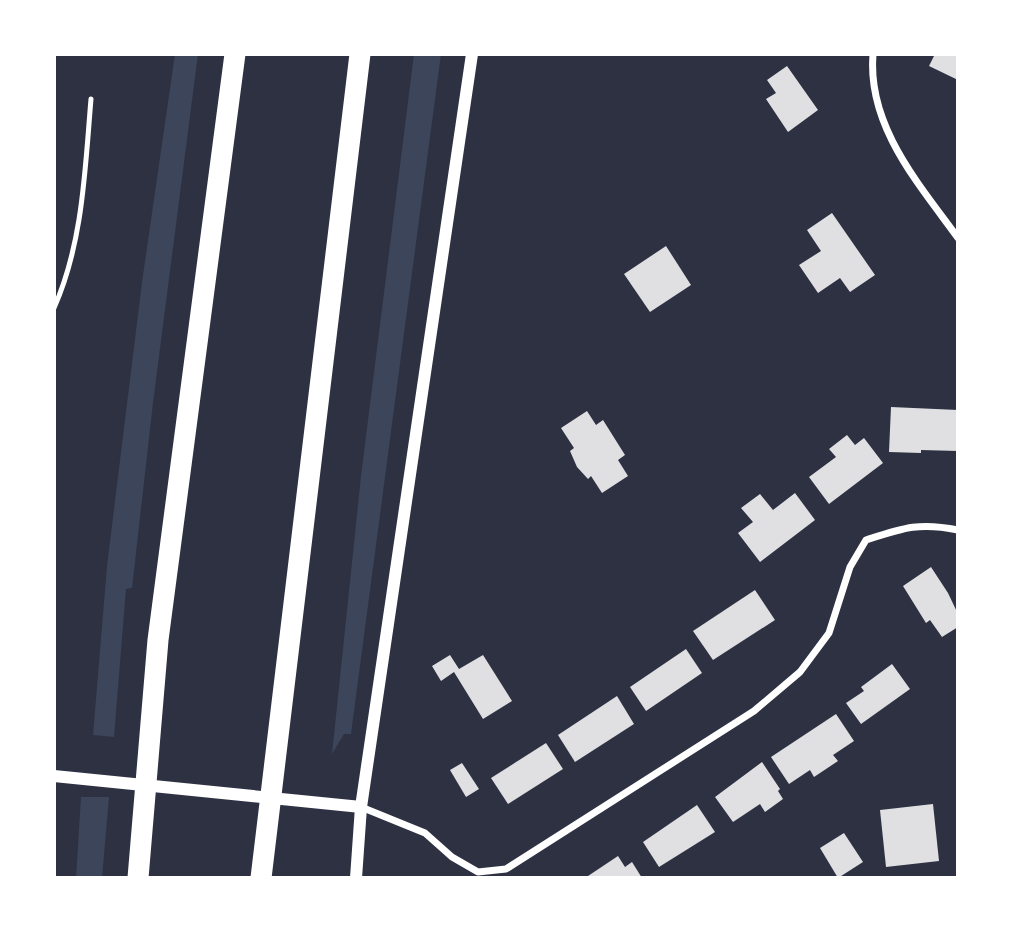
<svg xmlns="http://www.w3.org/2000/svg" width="1012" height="932" font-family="'Varela Round',sans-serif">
	<rect width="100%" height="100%" fill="#2d3142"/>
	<g fill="#3c4559">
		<path d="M 175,54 L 198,54 L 153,403 L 132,588 L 126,589 L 114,737 L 93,735 L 107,566 L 142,282 Z"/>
		<path d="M 414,54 L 441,54 L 351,734 L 344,734 L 332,754 L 361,476 Z"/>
		<path d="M 81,797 L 109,797 L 102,878 L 76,878 Z"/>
	</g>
	<g fill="#e0e0e3">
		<path d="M 935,54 L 958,54 L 958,80 L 929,66 Z"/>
		<path d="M 787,66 L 818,110 L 788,132 L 766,99 L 776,93 L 767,80 Z"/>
		<path d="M 832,213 L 875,275 L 850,292 L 840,278 L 818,293 L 799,265 L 821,251 L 807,230 Z"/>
		<path d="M 666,246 L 691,285 L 650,312 L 624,274 Z"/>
		<path d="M 891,407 L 958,410 L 958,451 L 921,450 L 921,453 L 889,452 Z"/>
		<path d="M 587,411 L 596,425 L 603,420 L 625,455 L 618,460 L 628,476 L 602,493 L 591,476 L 588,479 L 577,467 L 570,451 L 574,448 L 561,428 Z"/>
		<path d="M 847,435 L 855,445 L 864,438 L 883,463 L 829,504 L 809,477 L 836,457 L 829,449 Z"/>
		<path d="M 795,493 L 815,520 L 760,562 L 738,533 L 753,522 L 741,508 L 760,494 L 773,510 Z"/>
		<path d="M 931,567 L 948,593 L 958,614 L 958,627 L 942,637 L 930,620 L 926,623 L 903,586 Z"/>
		<path d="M 755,590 L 775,620 L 713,660 L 693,631 Z"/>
		<path d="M 686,649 L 702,673 L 646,711 L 630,687 Z"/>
		<path d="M 450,655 L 459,669 L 483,655 L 512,701 L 483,719 L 454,672 L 441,681 L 432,666 Z"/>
		<path d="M 892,664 L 910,689 L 861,724 L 846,703 L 864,691 L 861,687 Z"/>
		<path d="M 617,696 L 634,724 L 575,762 L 558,735 Z"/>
		<path d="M 836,714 L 854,741 L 833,755 L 838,761 L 814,777 L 810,770 L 789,784 L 771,757 Z"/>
		<path d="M 546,743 L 563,769 L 508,804 L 491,778 Z"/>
		<path d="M 762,762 L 780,789 L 778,791 L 783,799 L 765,812 L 760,804 L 733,822 L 715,797 Z"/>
		<path d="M 462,763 L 479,789 L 466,797 L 450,770 Z"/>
		<path d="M 933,804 L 939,861 L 886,867 L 880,810 Z"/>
		<path d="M 697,805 L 715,832 L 659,867 L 643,842 Z"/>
		<path d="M 844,833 L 863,862 L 838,878 L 820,848 Z"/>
		<path d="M 618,856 L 625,867 L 632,862 L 642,878 L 585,878 Z"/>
	</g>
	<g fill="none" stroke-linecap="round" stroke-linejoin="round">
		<path stroke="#fff" stroke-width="5" d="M 54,308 C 83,243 85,169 91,99"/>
		<g stroke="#fff" stroke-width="7">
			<path d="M 873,54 C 867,126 919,184 958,238"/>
			<path d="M 361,807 L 425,833 L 452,857 L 478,872 L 506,869 L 754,711 L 800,672 L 829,633 L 850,567 L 866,540 C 903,528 919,522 958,530"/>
		</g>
		<g stroke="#fff" stroke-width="12">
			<path d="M 54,776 L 361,807"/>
			<path d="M 356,878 L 361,807 L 472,54"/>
		</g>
		<g stroke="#fff" stroke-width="21">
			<path d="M 138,878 L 158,640 L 235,54"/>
			<path d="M 261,878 L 360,54"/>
		</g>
	</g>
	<rect width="1012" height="932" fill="none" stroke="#ffffff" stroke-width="112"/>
</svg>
